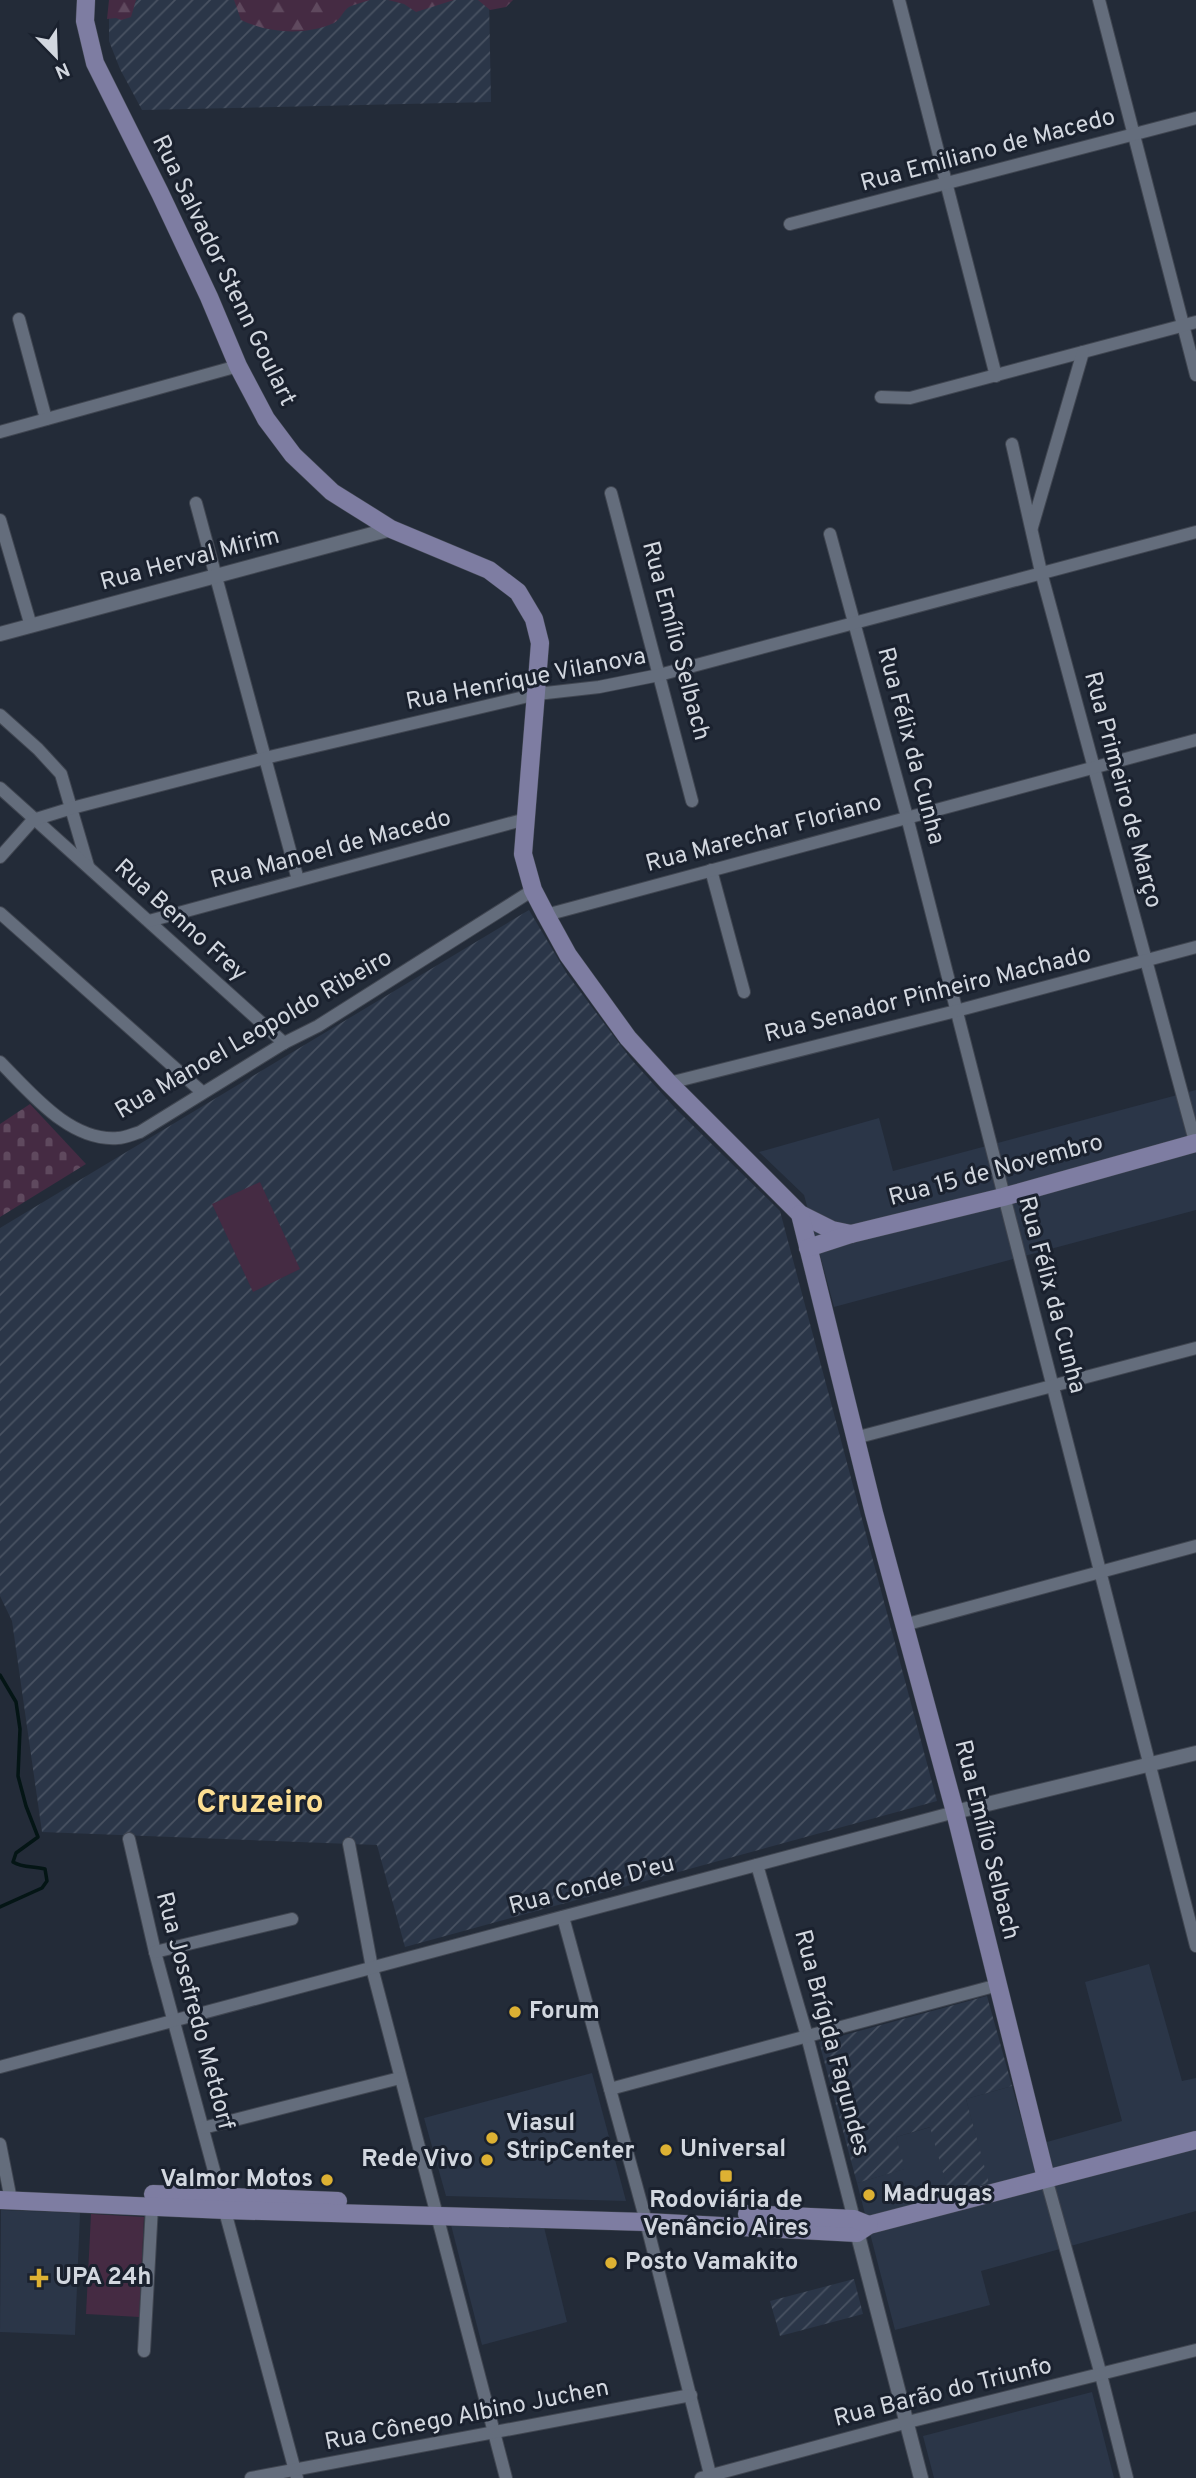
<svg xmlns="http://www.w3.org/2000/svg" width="1196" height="2478" font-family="Overpass,sans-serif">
	<defs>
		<pattern id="industrial-furrows" width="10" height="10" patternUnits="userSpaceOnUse" patternTransform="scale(1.75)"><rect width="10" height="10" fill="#2b3648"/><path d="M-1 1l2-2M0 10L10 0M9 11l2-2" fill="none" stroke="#495262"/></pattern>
		<pattern id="forest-firs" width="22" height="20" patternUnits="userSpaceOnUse" patternTransform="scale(1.75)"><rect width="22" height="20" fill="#452b43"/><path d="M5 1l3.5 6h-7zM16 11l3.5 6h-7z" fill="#5f495e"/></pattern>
		<pattern id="cemetery-stones" width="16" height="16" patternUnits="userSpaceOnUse" patternTransform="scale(1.75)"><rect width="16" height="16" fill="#452b43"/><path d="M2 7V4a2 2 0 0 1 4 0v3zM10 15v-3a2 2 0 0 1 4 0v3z" fill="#5f495e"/></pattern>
	</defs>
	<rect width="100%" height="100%" fill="#232b38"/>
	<g fill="#2b3648">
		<path d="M 1196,1090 L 1196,1210 L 834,1307 L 804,1195 L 759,1152 L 879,1118 L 893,1171 Z"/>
		<path d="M 1149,1964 L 1182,2081 L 1196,2078 L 1196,2211 L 981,2271 L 990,2305 L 895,2330 L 857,2183 L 904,2169 L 896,2137 L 931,2127 L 949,2193 L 988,2183 L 966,2099 L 1012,2086 L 1029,2147 L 1122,2121 L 1085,1982 Z"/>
		<path d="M 592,2073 L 626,2201 L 446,2196 L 424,2118 Z"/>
		<path d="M 1,2210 L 80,2213 L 75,2335 L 0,2332 Z"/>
		<path d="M 451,2225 L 544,2227 L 567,2322 L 482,2345 Z"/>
		<path d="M 1092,2392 L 1114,2478 L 934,2478 L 923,2436 Z"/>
	</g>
	<g fill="url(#industrial-furrows)">
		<path d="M 109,0 L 489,0 L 491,102 L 142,110 L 120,69 L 109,41 Z"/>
		<path d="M 529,910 L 567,974 L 631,1059 L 676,1109 L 780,1211 L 937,1801 L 405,1947 L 377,1845 L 42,1832 L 12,1621 L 0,1596 L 0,1228 Z"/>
		<path d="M 987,1996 L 1012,2086 L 966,2099 L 989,2183 L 949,2194 L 930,2127 L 896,2137 L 905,2169 L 857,2183 L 819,2042 Z"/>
		<path d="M 854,2279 L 863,2314 L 780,2336 L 770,2301 Z"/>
	</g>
	<g fill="url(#forest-firs)">
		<path d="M 109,0 L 136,0 L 131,17 L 121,20 L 116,18 L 107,19 Z"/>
		<path d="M 234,0 L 370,0 C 364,2 355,4 349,7 C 343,11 340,20 334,23 C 305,36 268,33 241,20 Z"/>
		<path d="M 388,0 L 454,0 L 416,12 L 404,4 Z"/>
		<path d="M 478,0 L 513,0 L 506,7 L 490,10 Z"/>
	</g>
	<path fill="url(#cemetery-stones)" d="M 30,1104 L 86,1164 L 0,1217 L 0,1124 Z"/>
	<g fill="#452b43">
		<path d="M 260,1182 L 300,1269 L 253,1292 L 212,1204 Z"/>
		<path d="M 91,2214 L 144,2217 L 139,2317 L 86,2314 Z"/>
	</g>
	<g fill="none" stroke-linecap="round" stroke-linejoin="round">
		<path stroke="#041515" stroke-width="3.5" d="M 0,1675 L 16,1702 L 20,1729 L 18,1776 L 26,1806 L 38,1837 L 16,1853 L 13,1862 C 22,1868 34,1866 45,1869 L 47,1881 L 42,1888 L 0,1907"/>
		<defs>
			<g id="minor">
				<path d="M 899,0 L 996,376"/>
				<path d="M 1099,0 L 1196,375"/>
				<path d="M 790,224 L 1196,118"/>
				<path d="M 19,319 L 46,419"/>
				<path d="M 881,397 L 910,398 L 1196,322"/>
				<path d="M 0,432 L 238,366"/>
				<path d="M 1012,444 L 1041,572 L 1196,1145"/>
				<path d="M 611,493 L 692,801"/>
				<path d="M 196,503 L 298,880"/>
				<path d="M 0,520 L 31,626"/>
				<path d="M 1032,527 L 1083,352"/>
				<path d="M 830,534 L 907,817 L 1196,1946"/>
				<path d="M 0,715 L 38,749 L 61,774 L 88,866"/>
				<path d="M 0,788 L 284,1043"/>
				<path d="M 0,857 L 33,820 L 72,808 L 265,758 L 537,694 L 599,687 L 659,675 L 1196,532"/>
				<path d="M 711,870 L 744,992"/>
				<path d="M 0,913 L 202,1092"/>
				<path d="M 546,915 L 1196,740"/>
				<path d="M 149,921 L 526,819"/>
				<path d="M 0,1062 C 31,1093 70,1142 118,1138 C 125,1138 133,1134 140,1132 L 284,1043 L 318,1026 L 533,890"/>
				<path d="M 669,1083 L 956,1011 L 1196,947"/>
				<path d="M 855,1438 L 1196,1348"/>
				<path d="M 904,1625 L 1196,1546"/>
				<path d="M 129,1839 L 155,1952 L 297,2478"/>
				<path d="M 349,1844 L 372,1968 L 506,2478"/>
				<path d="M 757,1865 L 807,2036 L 854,2219"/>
				<path d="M 563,1917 L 643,2210 L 711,2478"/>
				<path d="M 155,1952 L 292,1919"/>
				<path d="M 0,2067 L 955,1812"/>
				<path d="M 610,2089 L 998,1985"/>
				<path d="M 203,2128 L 400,2078"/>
				<path d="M 0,2144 L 11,2200"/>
				<path d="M 1046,2178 L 1101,2375 L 1127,2478"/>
				<path d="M 144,2351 L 152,2206"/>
				<path d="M 251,2478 L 691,2395"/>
				<path d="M 701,2478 L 908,2422 L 1196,2350"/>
			</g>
			<g id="tertiary">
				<path d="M 0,634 L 391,529"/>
				<path d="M 955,1812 L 1196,1753"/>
				<path d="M 855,2224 L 921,2478"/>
			</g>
			<g id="secondary">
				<path d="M 86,0 L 85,21 L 95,63 L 160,193 L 209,297 L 238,366 L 266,419 L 293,455 L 332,492 L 391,529 L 489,570 L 518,592 L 534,619 L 540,643 L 523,854 L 533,890 L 546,915 L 568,955 L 628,1038 L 669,1083 L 800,1214 L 832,1230 L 851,1234"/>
				<path d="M 800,1214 L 874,1513 L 955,1812 L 1046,2178"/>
				<path d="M 808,1248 L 851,1234 L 1003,1197 L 1196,1143"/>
				<path d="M 153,2194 L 338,2201"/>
				<path d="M 0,2200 L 225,2210 L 646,2222 L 857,2233 L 869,2225 L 1196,2140"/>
				<path d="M 747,2214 L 854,2219 L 869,2225"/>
			</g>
		</defs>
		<use href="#minor" stroke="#404651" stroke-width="14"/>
		<use href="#tertiary" stroke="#404651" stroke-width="16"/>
		<use href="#secondary" stroke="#404651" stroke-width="19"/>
		<use href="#minor" stroke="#646d7c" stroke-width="12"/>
		<use href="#tertiary" stroke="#646d7c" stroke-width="14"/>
		<use href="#secondary" stroke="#7e7da2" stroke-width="18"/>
	</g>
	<g fill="#ddb133" stroke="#1a212e" stroke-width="2.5">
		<circle cx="515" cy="2012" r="7"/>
		<circle cx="492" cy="2138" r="7"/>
		<circle cx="666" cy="2150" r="7"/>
		<circle cx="487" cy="2160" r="7"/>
		<rect x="719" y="2169" width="14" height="14" rx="3.5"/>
		<circle cx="327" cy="2180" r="7"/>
		<circle cx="869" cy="2195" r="7"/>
		<circle cx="611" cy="2263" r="7"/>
		<path d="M35.5 2267.5h7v7h7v7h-7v7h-7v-7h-7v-7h7z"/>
	</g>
	<g text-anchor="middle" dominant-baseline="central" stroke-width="6" stroke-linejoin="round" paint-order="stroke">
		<g font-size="24" fill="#d2d7df" stroke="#1a212e">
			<text transform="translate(988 151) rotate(-15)">Rua Emiliano de Macedo</text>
			<text transform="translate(223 271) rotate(64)">Rua Salvador Stenn Goulart</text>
			<text transform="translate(190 560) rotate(-15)">Rua Herval Mirim</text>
			<text transform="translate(675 641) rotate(75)">Rua Emílio Selbach</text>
			<text transform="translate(526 680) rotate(-11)">Rua Henrique Vilanova</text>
			<text transform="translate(910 746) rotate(75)">Rua Félix da Cunha</text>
			<text transform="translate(1122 790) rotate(75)">Rua Primeiro de Março</text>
			<text transform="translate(764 834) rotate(-15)">Rua Marechar Floriano</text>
			<text transform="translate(331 850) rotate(-15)">Rua Manoel de Macedo</text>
			<text transform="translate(180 921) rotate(42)">Rua Benno Frey</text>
			<text transform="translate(928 995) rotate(-14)">Rua Senador Pinheiro Machado</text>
			<text transform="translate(254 1035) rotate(-30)">Rua Manoel Leopoldo Ribeiro</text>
			<text transform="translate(996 1171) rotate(-15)">Rua 15 de Novembro</text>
			<text transform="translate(1051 1295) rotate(75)">Rua Félix da Cunha</text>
			<text transform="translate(986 1840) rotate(76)">Rua Emílio Selbach</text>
			<text transform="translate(592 1886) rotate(-15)">Rua Conde D'eu</text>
			<text transform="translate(194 2011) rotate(75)">Rua Josefredo Metdorf</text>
			<text transform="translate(831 2043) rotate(75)">Rua Brígida Fagundes</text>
			<text transform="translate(943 2393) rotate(-14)">Rua Barão do Triunfo</text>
			<text transform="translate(467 2416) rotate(-11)">Rua Cônego Albino Juchen</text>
		</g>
		<g font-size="24" font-weight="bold" fill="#d2d7df" stroke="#1a212e" text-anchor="start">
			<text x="529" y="2012">Forum</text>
			<text x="506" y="2124">Viasul<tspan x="506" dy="28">StripCenter</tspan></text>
			<text x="680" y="2150">Universal</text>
			<text x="473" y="2160" text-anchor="end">Rede Vivo</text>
			<text x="313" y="2180" text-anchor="end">Valmor Motos</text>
			<text x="883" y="2195">Madrugas</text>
			<text x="726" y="2201" text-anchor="middle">Rodoviária de<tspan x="726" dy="28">Venâncio Aires</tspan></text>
			<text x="625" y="2263">Posto Vamakito</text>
			<text x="55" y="2278">UPA 24h</text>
		</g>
		<g font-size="32" font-weight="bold" fill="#fcde92" stroke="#1a212e">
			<text x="260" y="1804">Cruzeiro</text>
		</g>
	</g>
	<g transform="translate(56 56) rotate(157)" stroke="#1a212e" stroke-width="5" paint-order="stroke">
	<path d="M0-5L12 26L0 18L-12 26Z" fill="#d2d7df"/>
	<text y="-10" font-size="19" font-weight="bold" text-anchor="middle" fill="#d2d7df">N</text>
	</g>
</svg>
